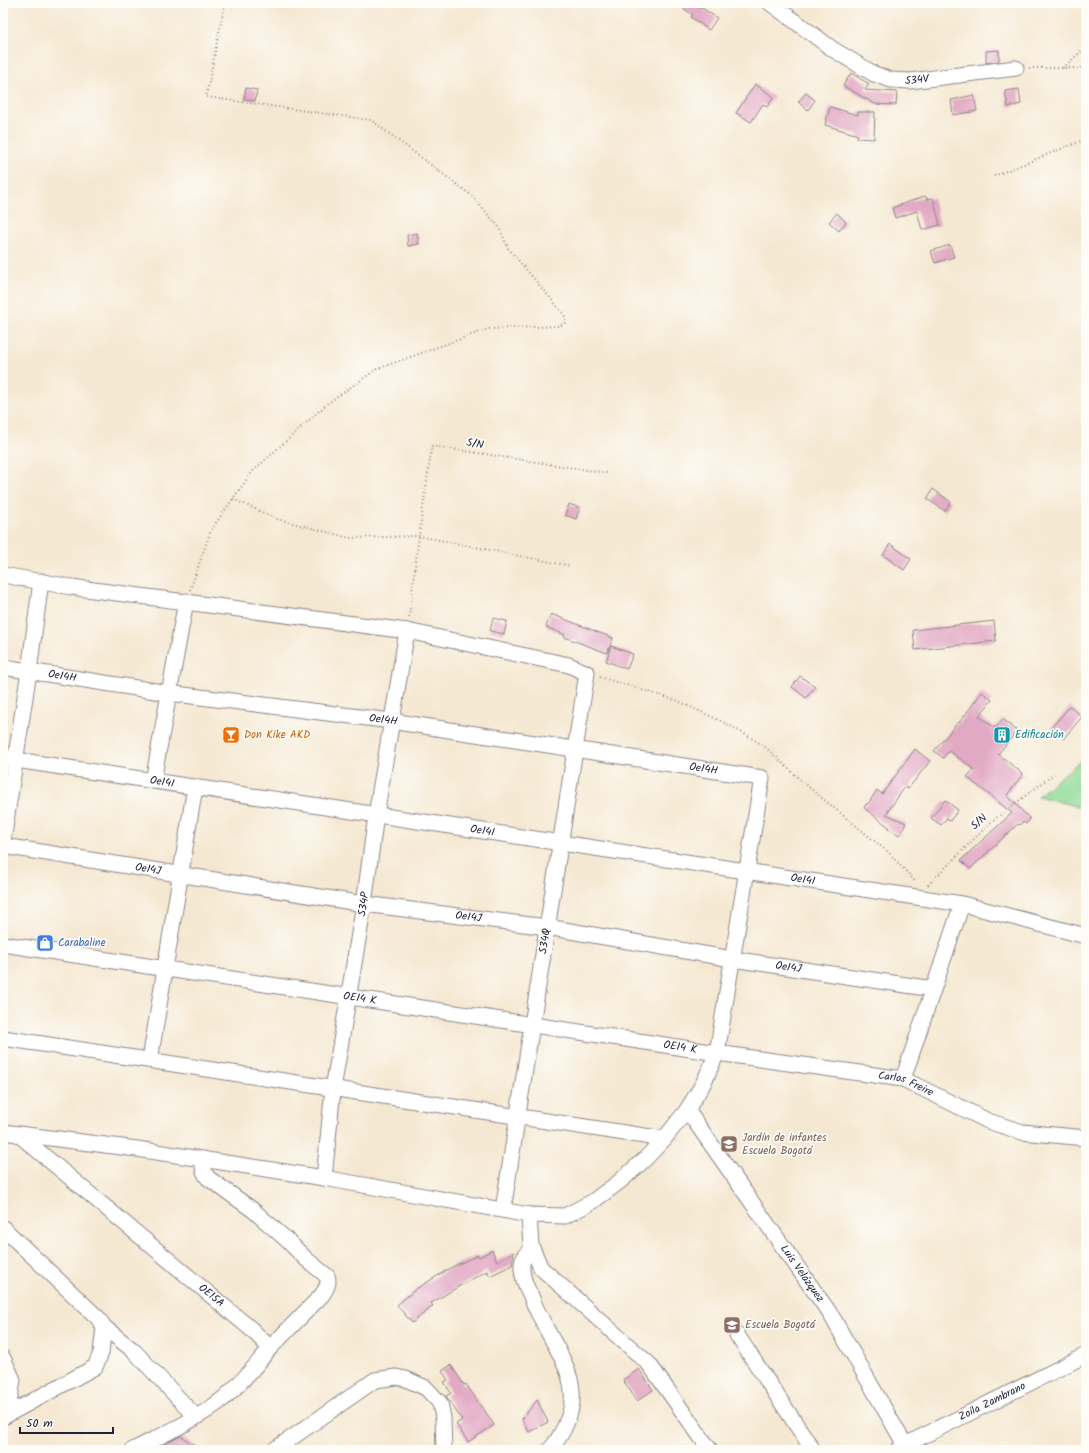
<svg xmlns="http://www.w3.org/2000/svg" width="1089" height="1453" font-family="Kalam,sans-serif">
	<rect width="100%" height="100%" fill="#fdfcf7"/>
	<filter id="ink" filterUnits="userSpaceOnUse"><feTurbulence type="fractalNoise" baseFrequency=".025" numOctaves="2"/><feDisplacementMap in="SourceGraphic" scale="8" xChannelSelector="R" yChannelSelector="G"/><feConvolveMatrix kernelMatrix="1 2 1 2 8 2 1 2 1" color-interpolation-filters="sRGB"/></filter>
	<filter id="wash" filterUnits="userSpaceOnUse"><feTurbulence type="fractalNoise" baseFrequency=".012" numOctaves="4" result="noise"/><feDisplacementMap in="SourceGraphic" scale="16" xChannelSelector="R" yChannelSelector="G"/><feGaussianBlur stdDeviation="0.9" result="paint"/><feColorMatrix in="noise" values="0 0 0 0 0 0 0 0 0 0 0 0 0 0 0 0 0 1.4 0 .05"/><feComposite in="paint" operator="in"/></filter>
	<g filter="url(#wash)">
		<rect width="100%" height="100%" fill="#f5e8d2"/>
		<path fill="#90da96" stroke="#597e68" d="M 1086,756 L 1086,809 L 1038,796 Z"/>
		<g id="blocks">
			<g fill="#e2a9c4">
				<path d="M 676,3 L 692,3 L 698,8 L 699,6 L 717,18 L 709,30 L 691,17 L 693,15 Z"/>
				<path d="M 999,50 L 999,61 L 986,63 L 986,51 Z"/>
				<path d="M 851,73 L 869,84 L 865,90 L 897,92 L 896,105 L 875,104 L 843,86 Z"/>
				<path d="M 755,84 L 774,97 L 767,107 L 763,104 L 751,122 L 736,113 Z"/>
				<path d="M 246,88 L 257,90 L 255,101 L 244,99 Z"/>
				<path d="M 1019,89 L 1021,104 L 1008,107 L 1005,91 Z"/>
				<path d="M 806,93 L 815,100 L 808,110 L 798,102 Z"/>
				<path d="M 974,95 L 977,111 L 953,115 L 951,100 Z"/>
				<path d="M 830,107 L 858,115 L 858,112 L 875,112 L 874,139 L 857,138 L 858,135 L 825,125 Z"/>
				<path d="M 925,196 L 927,199 L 933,198 L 940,225 L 922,230 L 917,211 L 895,218 L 892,208 Z"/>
				<path d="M 837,213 L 846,222 L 839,231 L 829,222 Z"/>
				<path d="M 417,233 L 419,244 L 408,246 L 407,235 Z"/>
				<path d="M 950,245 L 954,257 L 935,263 L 931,251 Z"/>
				<path d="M 933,489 L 951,502 L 945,511 L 927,499 Z"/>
				<path d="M 569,504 L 580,508 L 576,519 L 565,515 Z"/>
				<path d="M 890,544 L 911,559 L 904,570 L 883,555 Z"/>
				<path d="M 551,614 L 613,638 L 607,653 L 564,637 L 565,635 L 546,627 Z"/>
				<path d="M 493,618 L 507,621 L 504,634 L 490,631 Z"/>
				<path d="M 994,621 L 996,641 L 915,650 L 913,630 Z"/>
				<path d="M 611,646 L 633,654 L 627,669 L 606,661 Z"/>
				<path d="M 800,676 L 815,687 L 806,698 L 792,687 Z"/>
				<path d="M 982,692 L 992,700 L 979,716 L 995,728 L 1003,719 L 1017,731 L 998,754 L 1023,774 L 1007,795 L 1030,819 L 1026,824 L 1023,822 L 1019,825 L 1018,824 L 970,869 L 961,860 L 1012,813 L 967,777 L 974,769 L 949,751 L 943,758 L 934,751 L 958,722 L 959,723 Z"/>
				<path d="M 1070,706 L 1082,717 L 1063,739 L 1051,728 Z"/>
				<path d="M 915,749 L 930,761 L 908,789 L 905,787 L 886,814 L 906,823 L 900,835 L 888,829 L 889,827 L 864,808 L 866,804 L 868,804 L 877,790 L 882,794 Z"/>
				<path d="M 945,800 L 958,810 L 950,821 L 947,818 L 941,825 L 931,818 Z"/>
				<path d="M 492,1250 L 497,1261 L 514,1252 L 512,1265 L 490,1276 L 487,1271 L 463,1284 L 431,1303 L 433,1306 L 412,1323 L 397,1305 L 416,1289 L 452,1267 L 478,1255 L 479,1257 Z"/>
				<path d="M 451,1365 L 464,1385 L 466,1384 L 482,1408 L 483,1408 L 494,1425 L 468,1442 L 456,1424 L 462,1420 L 446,1396 L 451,1393 L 444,1382 L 448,1380 L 442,1371 Z"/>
				<path d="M 639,1369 L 653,1390 L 637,1401 L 623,1380 Z"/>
				<path d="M 537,1400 L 548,1422 L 529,1432 L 522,1419 Z"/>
				<path d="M 181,1436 L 201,1450 L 154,1450 L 162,1445 Z"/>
			</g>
		</g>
	</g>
	<g filter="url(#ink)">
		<use href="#blocks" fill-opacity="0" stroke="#8c8586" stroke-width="1"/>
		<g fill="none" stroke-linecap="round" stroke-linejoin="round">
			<defs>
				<g id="minor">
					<path id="s1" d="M 770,3 L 834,50 L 874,74 L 891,80 L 910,81 L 1016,68"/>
					<path d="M 3,575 L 71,587 L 407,631 L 569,665 L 587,673 L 503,1210"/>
					<path id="s2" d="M 3,667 L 168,693 L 391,721 L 762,778 L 717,1053 L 703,1084 L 687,1110 L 664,1139 L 644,1160 L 619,1182 L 592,1202 L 565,1216 L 529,1215 L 324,1178 L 137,1149 L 3,1132"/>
					<path id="s3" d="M 3,758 L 962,904 L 1086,936"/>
					<path d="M 153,781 L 186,601"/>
					<path d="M 3,841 L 29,671 L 41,581"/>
					<path id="s4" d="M 3,846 L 364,904 L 547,927 L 732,959 L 933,989"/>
					<path id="s5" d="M 3,944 L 717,1053 L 903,1079 L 988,1121 L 1022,1132 L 1086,1138"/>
					<path d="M 3,1038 L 664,1139"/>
					<path d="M 150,1060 L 195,787"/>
					<path d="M 903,1079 L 962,904"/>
					<path id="s6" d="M 687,1110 L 831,1315 L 905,1445"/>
					<path id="s7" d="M 18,1134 L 251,1329 L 270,1348 C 256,1366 241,1383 224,1398 C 197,1420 164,1434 133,1450"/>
					<path d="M 203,1159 C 202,1167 203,1172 208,1178 L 253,1210 L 288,1241 L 306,1259 L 327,1276 C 330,1283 326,1289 322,1295 L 270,1348"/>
					<path id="s8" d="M 324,1178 L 333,1089 L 364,904 L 376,815 L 407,631"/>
					<path d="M 529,1215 L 531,1246 L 541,1268 L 649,1364 L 710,1450"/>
					<path d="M 3,1228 L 98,1318 L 104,1327 L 101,1353 L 95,1367 L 3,1417"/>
					<path d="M 533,1250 C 527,1253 523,1257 522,1264 C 521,1275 526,1287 531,1296 C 534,1304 537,1311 541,1318 C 552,1342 570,1365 572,1391 C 574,1412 563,1434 550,1450"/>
					<path d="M 104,1327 L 134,1351 L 196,1417"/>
					<path d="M 737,1335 L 813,1450"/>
					<path d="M 3,1358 L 13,1380 L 7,1415"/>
					<path d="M 274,1450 L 375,1380 L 396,1377 L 406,1379 L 426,1388 L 440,1403 L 443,1418 L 444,1450"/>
					<path id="s9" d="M 898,1450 L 905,1445 L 1086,1355"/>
				</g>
			</defs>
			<use href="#minor" stroke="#8c8586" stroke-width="17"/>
			<g stroke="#8c8586" stroke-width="2" stroke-dasharray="1 3" stroke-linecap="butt">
				<path d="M 1029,68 L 1086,68"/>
				<path d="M 1063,68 L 1086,47"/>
				<path d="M 994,176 L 1086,139"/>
				<path d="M 233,499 L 277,519 L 350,538 L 419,536 L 571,566"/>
				<path d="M 190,590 L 211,530 L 252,472 L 328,403 L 377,369 L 488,329 L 557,326 L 562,325 L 566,322 L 566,318 L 562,312 L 508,248 L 499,227 L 471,195 L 371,120 L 206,97 L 225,3"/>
				<path d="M 409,617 L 420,528 L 432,446 L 607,473"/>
				<path d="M 600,677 L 678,701 L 727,724 L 763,745 L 805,784 L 888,852 L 916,882"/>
				<path d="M 928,885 L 991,822 L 1054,774"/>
			</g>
			<use href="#minor" stroke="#fff" stroke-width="15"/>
		</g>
	</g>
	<defs>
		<symbol id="bar-square" viewBox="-11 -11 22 22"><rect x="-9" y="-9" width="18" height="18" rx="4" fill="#e8710a" stroke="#fdfcf7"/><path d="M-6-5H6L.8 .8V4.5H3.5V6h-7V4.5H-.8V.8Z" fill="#fff"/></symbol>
		<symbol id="building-square" viewBox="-11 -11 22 22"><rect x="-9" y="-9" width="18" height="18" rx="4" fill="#0f9aa8" stroke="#fdfcf7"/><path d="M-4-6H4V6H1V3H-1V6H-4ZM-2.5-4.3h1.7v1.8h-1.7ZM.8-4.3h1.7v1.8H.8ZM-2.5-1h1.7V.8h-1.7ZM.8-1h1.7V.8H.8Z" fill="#fff"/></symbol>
		<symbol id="shop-square" viewBox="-11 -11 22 22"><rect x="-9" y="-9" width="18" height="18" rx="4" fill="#3f7fe0" stroke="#fdfcf7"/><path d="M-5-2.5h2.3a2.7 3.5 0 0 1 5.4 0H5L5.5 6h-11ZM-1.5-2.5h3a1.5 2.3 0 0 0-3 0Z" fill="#fff"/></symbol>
		<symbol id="school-square" viewBox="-11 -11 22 22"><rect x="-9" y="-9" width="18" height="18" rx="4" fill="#8d6e63" stroke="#fdfcf7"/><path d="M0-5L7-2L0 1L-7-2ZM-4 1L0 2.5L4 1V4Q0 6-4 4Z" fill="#fff"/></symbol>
	</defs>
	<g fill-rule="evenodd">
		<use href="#bar-square" x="221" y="725" width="20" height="20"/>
		<use href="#building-square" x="992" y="725" width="20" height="20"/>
		<use href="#shop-square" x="35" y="933" width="20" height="20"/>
		<use href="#school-square" x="719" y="1134" width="20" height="20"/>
		<use href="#school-square" x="722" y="1315" width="20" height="20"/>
	</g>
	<g text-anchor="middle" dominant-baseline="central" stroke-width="3.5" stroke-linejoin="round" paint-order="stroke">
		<g font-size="11" fill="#22223b" stroke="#fdfcf7">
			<text stroke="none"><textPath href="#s1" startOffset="170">S34V</textPath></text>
			<text transform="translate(475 444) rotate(9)">S/N</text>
			<text stroke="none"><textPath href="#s2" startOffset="60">Oe14H</textPath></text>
			<text stroke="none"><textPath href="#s2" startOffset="384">Oe14H</textPath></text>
			<text stroke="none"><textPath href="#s2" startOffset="708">Oe14H</textPath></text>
			<text stroke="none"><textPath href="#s3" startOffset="161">Oe14I</textPath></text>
			<text transform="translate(979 822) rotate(-43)">S/N</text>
			<text stroke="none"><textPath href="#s3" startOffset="485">Oe14I</textPath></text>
			<text stroke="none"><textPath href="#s4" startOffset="147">Oe14J</textPath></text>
			<text stroke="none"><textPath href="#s3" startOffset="809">Oe14I</textPath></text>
			<text stroke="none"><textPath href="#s8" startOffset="277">S34P</textPath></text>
			<text stroke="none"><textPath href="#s4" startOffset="471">Oe14J</textPath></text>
			<text transform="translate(545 941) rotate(-81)">S34Q</text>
			<text stroke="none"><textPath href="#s4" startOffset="795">Oe14J</textPath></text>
			<text stroke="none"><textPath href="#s5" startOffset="361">OE14 K</textPath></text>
			<text stroke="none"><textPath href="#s5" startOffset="685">OE14 K</textPath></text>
			<text stroke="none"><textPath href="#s5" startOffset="914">Carlos Freire</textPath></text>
			<text stroke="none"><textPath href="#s6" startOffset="200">Luis Velázquez</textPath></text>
			<text stroke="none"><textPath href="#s7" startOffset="252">OE15A</textPath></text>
			<text stroke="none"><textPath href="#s9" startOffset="106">Zoila Zambrano</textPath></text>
		</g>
		<g font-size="11" fill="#c56008" stroke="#fdfcf7" text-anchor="start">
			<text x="244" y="735">Don Kike AKD</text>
		</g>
		<g font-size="11" fill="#0d838f" stroke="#fdfcf7" text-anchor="start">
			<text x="1015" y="735">Edificación</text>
		</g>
		<g font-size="11" fill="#366cbe" stroke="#fdfcf7" text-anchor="start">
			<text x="58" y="943">Carabaline</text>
		</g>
		<g font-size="11" fill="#785e54" stroke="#fdfcf7" text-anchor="start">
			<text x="742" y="1138">Jardín de infantes<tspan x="742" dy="13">Escuela Bogotá</tspan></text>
			<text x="745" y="1325">Escuela Bogotá</text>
		</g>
	</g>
	<rect width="1089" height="1453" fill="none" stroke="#fdfcf7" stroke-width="16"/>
	<path d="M20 1427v6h93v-6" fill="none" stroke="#22223b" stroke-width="2"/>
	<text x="26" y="1427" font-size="12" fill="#22223b" stroke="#fdfcf7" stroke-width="3" paint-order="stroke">50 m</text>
</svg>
